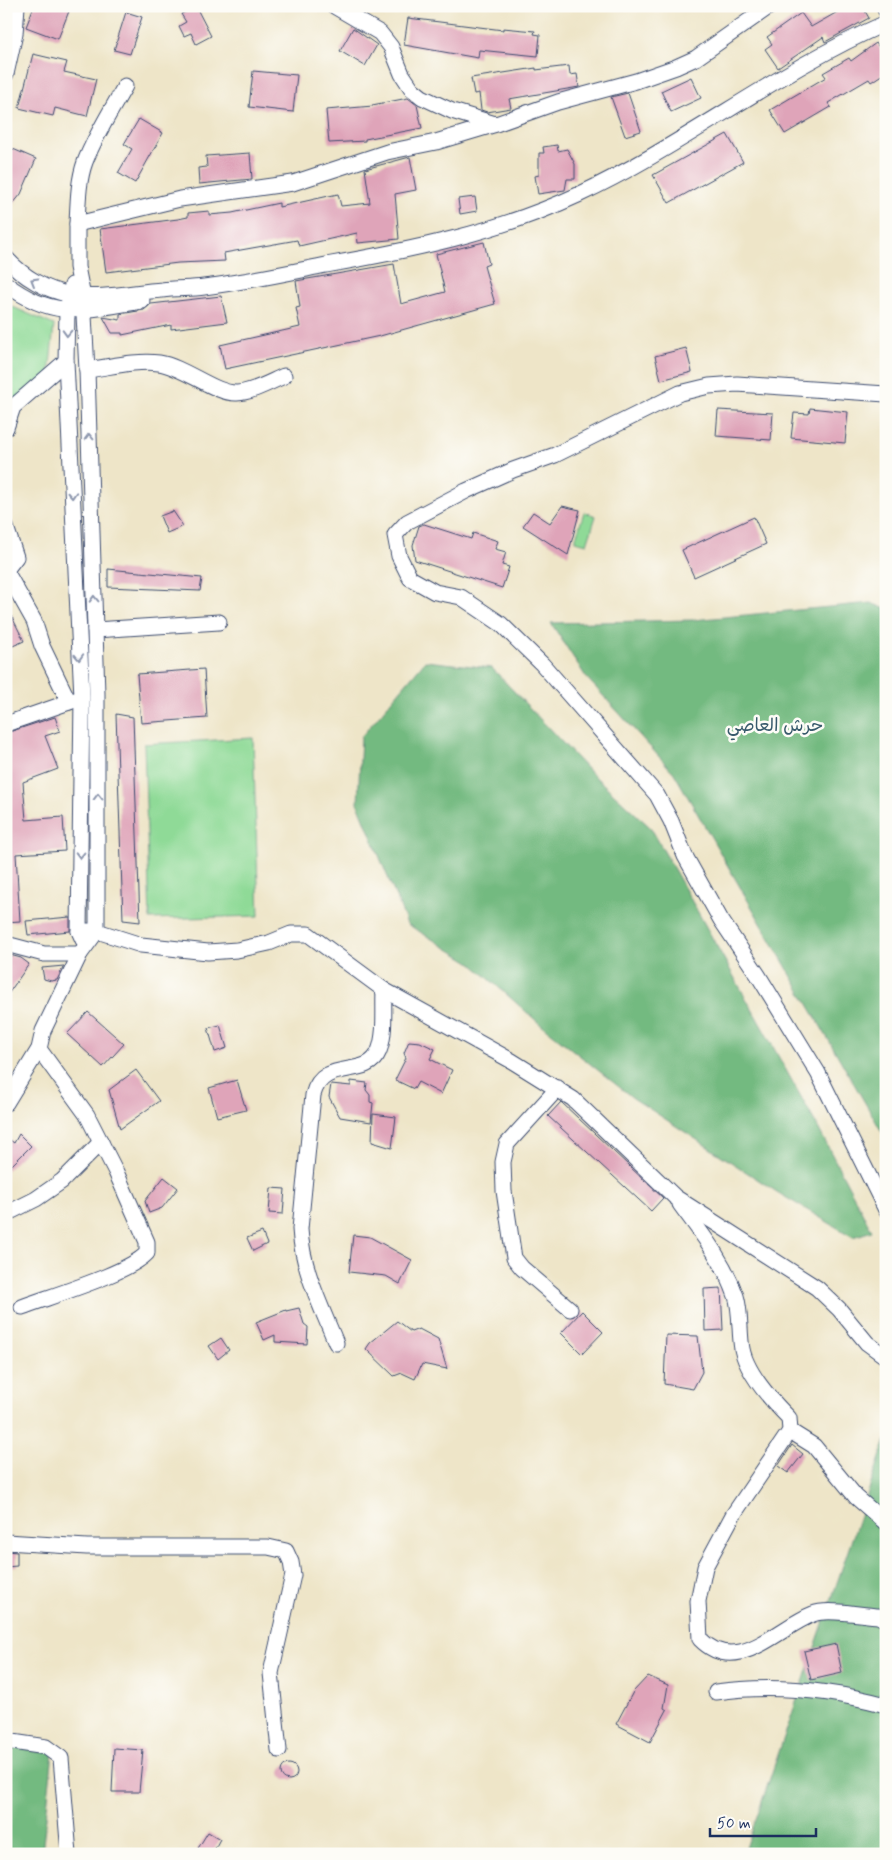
<svg xmlns="http://www.w3.org/2000/svg" width="892" height="1860" font-family="Mynerve,'Playpen Sans Arabic',sans-serif">
	<rect width="100%" height="100%" fill="#fdfcf7"/>
	<filter id="ink" filterUnits="userSpaceOnUse"><feTurbulence type="fractalNoise" baseFrequency=".02" numOctaves="2"/><feDisplacementMap in="SourceGraphic" scale="10" xChannelSelector="R" yChannelSelector="G"/><feConvolveMatrix kernelMatrix="1 2 1 2 8 2 1 2 1" color-interpolation-filters="sRGB"/></filter>
	<filter id="wash" filterUnits="userSpaceOnUse"><feTurbulence type="fractalNoise" baseFrequency=".0096" numOctaves="4" result="noise"/><feDisplacementMap in="SourceGraphic" scale="20" xChannelSelector="R" yChannelSelector="G"/><feGaussianBlur stdDeviation="1.12" result="paint"/><feColorMatrix in="noise" values="0 0 0 0 0 0 0 0 0 0 0 0 0 0 0 0 0 1.4 0 .05"/><feComposite in="paint" operator="in"/></filter>
	<g filter="url(#wash)">
		<rect width="100%" height="100%" fill="#eee5c8"/>
		<g fill="#8fda97" stroke="#55847a">
			<path d="M 6,304 L 54,325 L 49,375 L 13,407 L 6,428 Z"/>
			<path d="M 584,512 L 596,516 L 587,544 L 575,541 Z"/>
			<path d="M 253,738 L 259,916 L 150,919 L 144,744 Z"/>
		</g>
		<g fill="#73ba80" stroke="#47746f">
			<path d="M 871,603 L 886,609 L 886,1139 L 674,773 L 586,677 L 551,623 L 693,620 Z"/>
			<path d="M 425,661 L 492,668 L 590,772 L 651,828 L 815,1122 L 872,1231 L 853,1237 L 780,1194 L 633,1098 L 540,1024 L 470,962 L 407,924 L 358,804 L 361,737 Z"/>
			<path d="M 886,1440 L 886,1854 L 744,1854 Z"/>
			<path d="M 54,1743 L 42,1854 L 6,1854 L 6,1748 Z"/>
		</g>
		<g id="blocks">
			<g fill="#dfa4b9">
				<path d="M 34,6 L 71,6 L 58,39 L 26,27 Z"/>
				<path d="M 848,6 L 862,6 L 869,18 L 825,42 L 823,37 L 778,68 L 765,49 L 772,44 L 767,37 L 801,13 L 811,27 Z"/>
				<path d="M 196,7 L 211,36 L 196,44 L 191,33 L 184,36 L 179,26 L 186,22 L 181,14 Z"/>
				<path d="M 126,12 L 142,17 L 130,54 L 114,50 Z"/>
				<path d="M 408,18 L 503,30 L 503,28 L 535,31 L 534,34 L 540,35 L 538,56 L 479,50 L 478,58 L 404,45 Z"/>
				<path d="M 353,28 L 377,45 L 365,66 L 340,51 Z"/>
				<path d="M 876,43 L 886,57 L 886,72 L 871,82 L 869,79 L 828,103 L 831,107 L 785,134 L 770,110 L 826,77 L 823,73 L 849,58 L 851,61 Z"/>
				<path d="M 33,54 L 67,62 L 64,72 L 96,79 L 87,116 L 55,108 L 53,116 L 19,108 Z"/>
				<path d="M 569,66 L 570,75 L 577,74 L 579,87 L 509,99 L 511,108 L 487,112 L 481,110 L 479,93 L 474,94 L 471,78 L 536,68 L 536,70 Z"/>
				<path d="M 253,71 L 297,75 L 293,112 L 249,107 Z"/>
				<path d="M 691,77 L 701,98 L 671,112 L 661,91 Z"/>
				<path d="M 628,93 L 641,131 L 625,136 L 611,97 Z"/>
				<path d="M 408,98 L 417,105 L 422,128 L 365,139 L 365,141 L 329,143 L 326,110 L 373,106 L 372,105 Z"/>
				<path d="M 139,119 L 163,133 L 135,183 L 118,173 L 132,149 L 124,144 Z"/>
				<path d="M 727,134 L 743,162 L 669,203 L 653,175 Z"/>
				<path d="M 557,145 L 558,151 L 567,149 L 575,164 L 575,179 L 567,179 L 565,190 L 538,194 L 535,176 L 539,175 L 539,153 L 544,153 L 543,147 Z"/>
				<path d="M 6,146 L 36,159 L 21,194 L 13,204 L 6,198 Z"/>
				<path d="M 250,153 L 252,179 L 199,184 L 198,168 L 207,167 L 206,156 Z"/>
				<path d="M 410,157 L 416,190 L 395,194 L 399,239 L 358,243 L 357,233 L 299,246 L 297,240 L 224,253 L 225,261 L 178,263 L 106,272 L 100,229 L 178,219 L 188,217 L 188,213 L 209,211 L 209,215 L 232,213 L 279,203 L 279,207 L 338,194 L 341,206 L 370,203 L 365,169 Z"/>
				<path d="M 475,197 L 477,211 L 460,214 L 458,199 Z"/>
				<path d="M 484,242 L 489,264 L 484,266 L 495,304 L 380,336 L 225,369 L 220,345 L 300,327 L 296,308 L 300,307 L 296,281 L 394,264 L 401,304 L 445,292 L 436,254 Z"/>
				<path d="M 221,296 L 227,322 L 171,329 L 171,325 L 122,335 L 122,333 L 112,333 L 103,317 L 120,320 L 120,314 L 144,310 L 151,304 Z"/>
				<path d="M 686,348 L 692,372 L 661,380 L 655,356 Z"/>
				<path d="M 810,408 L 848,412 L 845,443 L 791,438 L 794,413 L 809,414 Z"/>
				<path d="M 718,410 L 773,413 L 771,440 L 716,436 Z"/>
				<path d="M 562,506 L 580,510 L 568,555 L 523,526 L 533,512 L 550,523 Z"/>
				<path d="M 173,511 L 183,526 L 167,533 L 160,516 Z"/>
				<path d="M 754,517 L 766,544 L 694,577 L 682,550 Z"/>
				<path d="M 424,524 L 471,539 L 473,533 L 498,541 L 495,549 L 506,552 L 502,565 L 509,567 L 502,588 L 415,560 L 413,545 L 419,526 Z"/>
				<path d="M 108,569 L 202,578 L 200,591 L 108,587 Z"/>
				<path d="M 6,605 L 24,641 L 6,649 Z"/>
				<path d="M 204,669 L 207,718 L 141,723 L 137,674 Z"/>
				<path d="M 116,714 L 133,717 L 140,922 L 123,920 Z"/>
				<path d="M 55,717 L 60,731 L 45,736 L 58,769 L 23,782 L 26,820 L 63,817 L 65,851 L 16,854 L 20,921 L 6,922 L 6,733 Z"/>
				<path d="M 70,917 L 70,931 L 28,935 L 26,921 Z"/>
				<path d="M 6,954 L 21,958 L 29,964 L 6,997 Z"/>
				<path d="M 64,966 L 57,980 L 51,981 L 44,979 L 42,968 Z"/>
				<path d="M 88,1012 L 124,1044 L 103,1067 L 67,1034 Z"/>
				<path d="M 220,1025 L 227,1048 L 215,1052 L 208,1028 Z"/>
				<path d="M 409,1041 L 420,1042 L 435,1049 L 430,1059 L 452,1070 L 441,1094 L 418,1082 L 414,1089 L 395,1080 L 406,1058 L 404,1053 Z"/>
				<path d="M 136,1070 L 159,1101 L 120,1129 L 109,1090 Z"/>
				<path d="M 237,1080 L 246,1110 L 217,1117 L 209,1088 Z"/>
				<path d="M 351,1081 L 367,1083 L 366,1090 L 370,1095 L 370,1102 L 373,1103 L 371,1122 L 340,1117 L 329,1097 L 331,1084 L 351,1086 Z"/>
				<path d="M 561,1102 L 663,1198 L 651,1211 L 548,1116 Z"/>
				<path d="M 373,1114 L 396,1117 L 392,1148 L 372,1142 Z"/>
				<path d="M 19,1134 L 31,1146 L 6,1171 L 6,1137 L 14,1143 Z"/>
				<path d="M 164,1177 L 178,1188 L 162,1208 L 149,1213 L 145,1201 Z"/>
				<path d="M 271,1188 L 285,1189 L 283,1214 L 269,1213 Z"/>
				<path d="M 262,1232 L 267,1244 L 253,1251 L 247,1238 Z"/>
				<path d="M 353,1235 L 370,1237 L 412,1260 L 400,1284 L 386,1276 L 349,1272 Z"/>
				<path d="M 721,1288 L 723,1330 L 705,1331 L 704,1289 Z"/>
				<path d="M 299,1308 L 304,1324 L 308,1327 L 307,1344 L 275,1342 L 275,1335 L 264,1340 L 256,1322 L 286,1310 L 286,1311 Z"/>
				<path d="M 582,1311 L 603,1332 L 582,1354 L 561,1333 Z"/>
				<path d="M 397,1321 L 411,1332 L 419,1329 L 438,1339 L 447,1369 L 422,1364 L 415,1379 L 402,1373 L 394,1376 L 366,1349 L 370,1343 Z"/>
				<path d="M 666,1335 L 698,1336 L 702,1372 L 693,1389 L 664,1384 Z"/>
				<path d="M 221,1338 L 229,1350 L 218,1359 L 209,1346 Z"/>
				<path d="M 792,1445 L 803,1454 L 788,1473 L 778,1466 Z"/>
				<path d="M 6,1551 L 17,1552 L 17,1566 L 6,1567 Z"/>
				<path d="M 836,1644 L 842,1673 L 811,1680 L 804,1651 Z"/>
				<path d="M 648,1676 L 668,1685 L 664,1708 L 667,1710 L 650,1742 L 616,1724 L 633,1692 Z"/>
				<path d="M 114,1748 L 143,1750 L 139,1792 L 112,1792 Z"/>
				<circle cx="289" cy="1772" r="8"/>
				<path d="M 208,1832 L 220,1839 L 212,1854 L 204,1854 L 197,1850 Z"/>
			</g>
		</g>
	</g>
	<g filter="url(#ink)">
		<use href="#blocks" fill-opacity="0" stroke="#3b4a6e" stroke-width="1"/>
		<g fill="none" stroke-linecap="round" stroke-linejoin="round">
			<defs>
				<g id="minor">
					<path d="M 334,6 L 380,33 L 391,47 L 402,74 L 412,89 L 422,97 L 452,111 L 495,124"/>
					<path d="M 884,6 L 886,11"/>
					<path d="M 6,15 L 6,17"/>
					<path d="M 6,74 L 15,34 L 17,6"/>
					<path d="M 77,224 C 78,204 78,181 85,162 C 95,136 111,111 125,86"/>
					<path d="M 6,258 C 23,277 47,291 72,295 C 100,300 133,292 162,290 C 176,288 191,289 204,287 C 245,282 286,273 326,265 C 412,250 499,232 578,195 C 685,145 778,70 886,23"/>
					<path d="M 6,284 C 55,321 86,310 142,301"/>
					<path d="M 72,285 L 67,311 L 66,361 L 82,697 L 79,931 L 83,940"/>
					<path d="M 87,370 C 110,367 136,360 159,363 C 185,367 215,394 237,393 C 253,392 270,382 284,376"/>
					<path d="M 886,394 L 737,384 L 709,386 L 680,393 L 555,455 L 513,470 L 466,491 L 407,522 L 395,535 L 399,556 L 410,578 L 435,592 L 461,597 L 501,624 L 542,664 L 657,795 L 671,821 L 685,856 L 721,920 L 758,975 L 818,1073 L 886,1210"/>
					<path d="M 6,428 L 13,407 L 66,361"/>
					<path d="M 6,527 L 16,557 L 6,570"/>
					<path d="M 6,571 L 34,621 L 42,646 L 69,702"/>
					<path d="M 95,630 L 219,622"/>
					<path d="M 6,724 L 78,699"/>
					<path d="M 79,931 L 97,931 L 141,945 L 208,952 L 237,950 L 269,943 L 291,934 L 308,934 L 384,990 L 512,1061 L 573,1099 L 675,1197 L 817,1288 L 839,1309 L 867,1343 L 886,1357"/>
					<path d="M 6,944 L 44,954 L 80,954"/>
					<path d="M 558,1088 L 507,1144 L 503,1162 L 504,1191 L 514,1258 L 522,1268 L 570,1309"/>
					<path d="M 6,1103 L 39,1049 L 43,1031 L 80,954 L 97,931 L 97,694 L 87,370 L 83,297 L 77,267 L 77,224 L 180,199 L 293,183 L 387,152 L 436,142 L 496,124 L 558,102 L 636,81 L 676,67 L 696,58 L 770,6"/>
					<path d="M 680,1204 C 701,1233 724,1261 736,1296 C 741,1311 739,1333 742,1349 C 747,1374 772,1401 789,1418 L 790,1431 L 733,1515 L 705,1567 L 698,1601 L 700,1639 C 737,1677 777,1628 813,1614 C 827,1608 862,1615 878,1616 L 886,1620"/>
					<path d="M 6,1214 L 36,1199 L 62,1181 L 101,1142"/>
					<path d="M 22,1307 C 51,1296 129,1273 147,1253 L 147,1242 L 116,1172 L 87,1115 L 39,1049"/>
					<path d="M 336,1343 C 321,1306 302,1269 300,1229 L 313,1095 C 323,1056 367,1081 379,1051 C 386,1033 383,1010 384,990"/>
					<path d="M 790,1431 L 814,1446 L 856,1497 L 886,1523"/>
					<path d="M 6,1542 L 87,1547 L 268,1547 L 286,1551 L 291,1562 L 293,1575 L 271,1673 L 279,1750"/>
					<path d="M 716,1692 C 774,1684 830,1690 886,1705"/>
					<path d="M 6,1741 L 46,1747 L 61,1758 L 69,1854"/>
				</g>
			</defs>
			<use href="#minor" stroke="#3b4a6e" stroke-width="17"/>
			<use href="#minor" stroke="#fff" stroke-width="15"/>
		</g>
		<defs><path id="oneway-chevron" d="M-2-3.5L2.5 0L-2 3.5" fill="none" stroke-width="1.6" stroke-linecap="round" stroke-linejoin="round" transform="scale(1.25)"/></defs>
		<g stroke="#8d97ae">
			<use href="#oneway-chevron" transform="translate(34 281) rotate(-150)"/>
			<use href="#oneway-chevron" transform="translate(67 333) rotate(92)"/>
			<use href="#oneway-chevron" transform="translate(89 437) rotate(-92)"/>
			<use href="#oneway-chevron" transform="translate(72 495) rotate(87)"/>
			<use href="#oneway-chevron" transform="translate(94 599) rotate(-92)"/>
			<use href="#oneway-chevron" transform="translate(79 657) rotate(87)"/>
			<use href="#oneway-chevron" transform="translate(98 797) rotate(-91)"/>
			<use href="#oneway-chevron" transform="translate(80 855) rotate(91)"/>
		</g>
	</g>
	<g text-anchor="middle" dominant-baseline="central" stroke-width="5" stroke-linejoin="round" paint-order="stroke">
		<g font-size="18" fill="#385a6c" stroke="#fdfcf7">
			<text x="775" y="726">حرش العاصي</text>
		</g>
	</g>
	<rect width="892" height="1860" fill="none" stroke="#fdfcf7" stroke-width="25"/>
	<path d="M710 1828v8h106v-8" fill="none" stroke="#1b2f5e" stroke-width="2.5"/>
	<text x="717" y="1828" font-size="15" fill="#1b2f5e" stroke="#fdfcf7" stroke-width="4" paint-order="stroke">50 m</text>
</svg>
